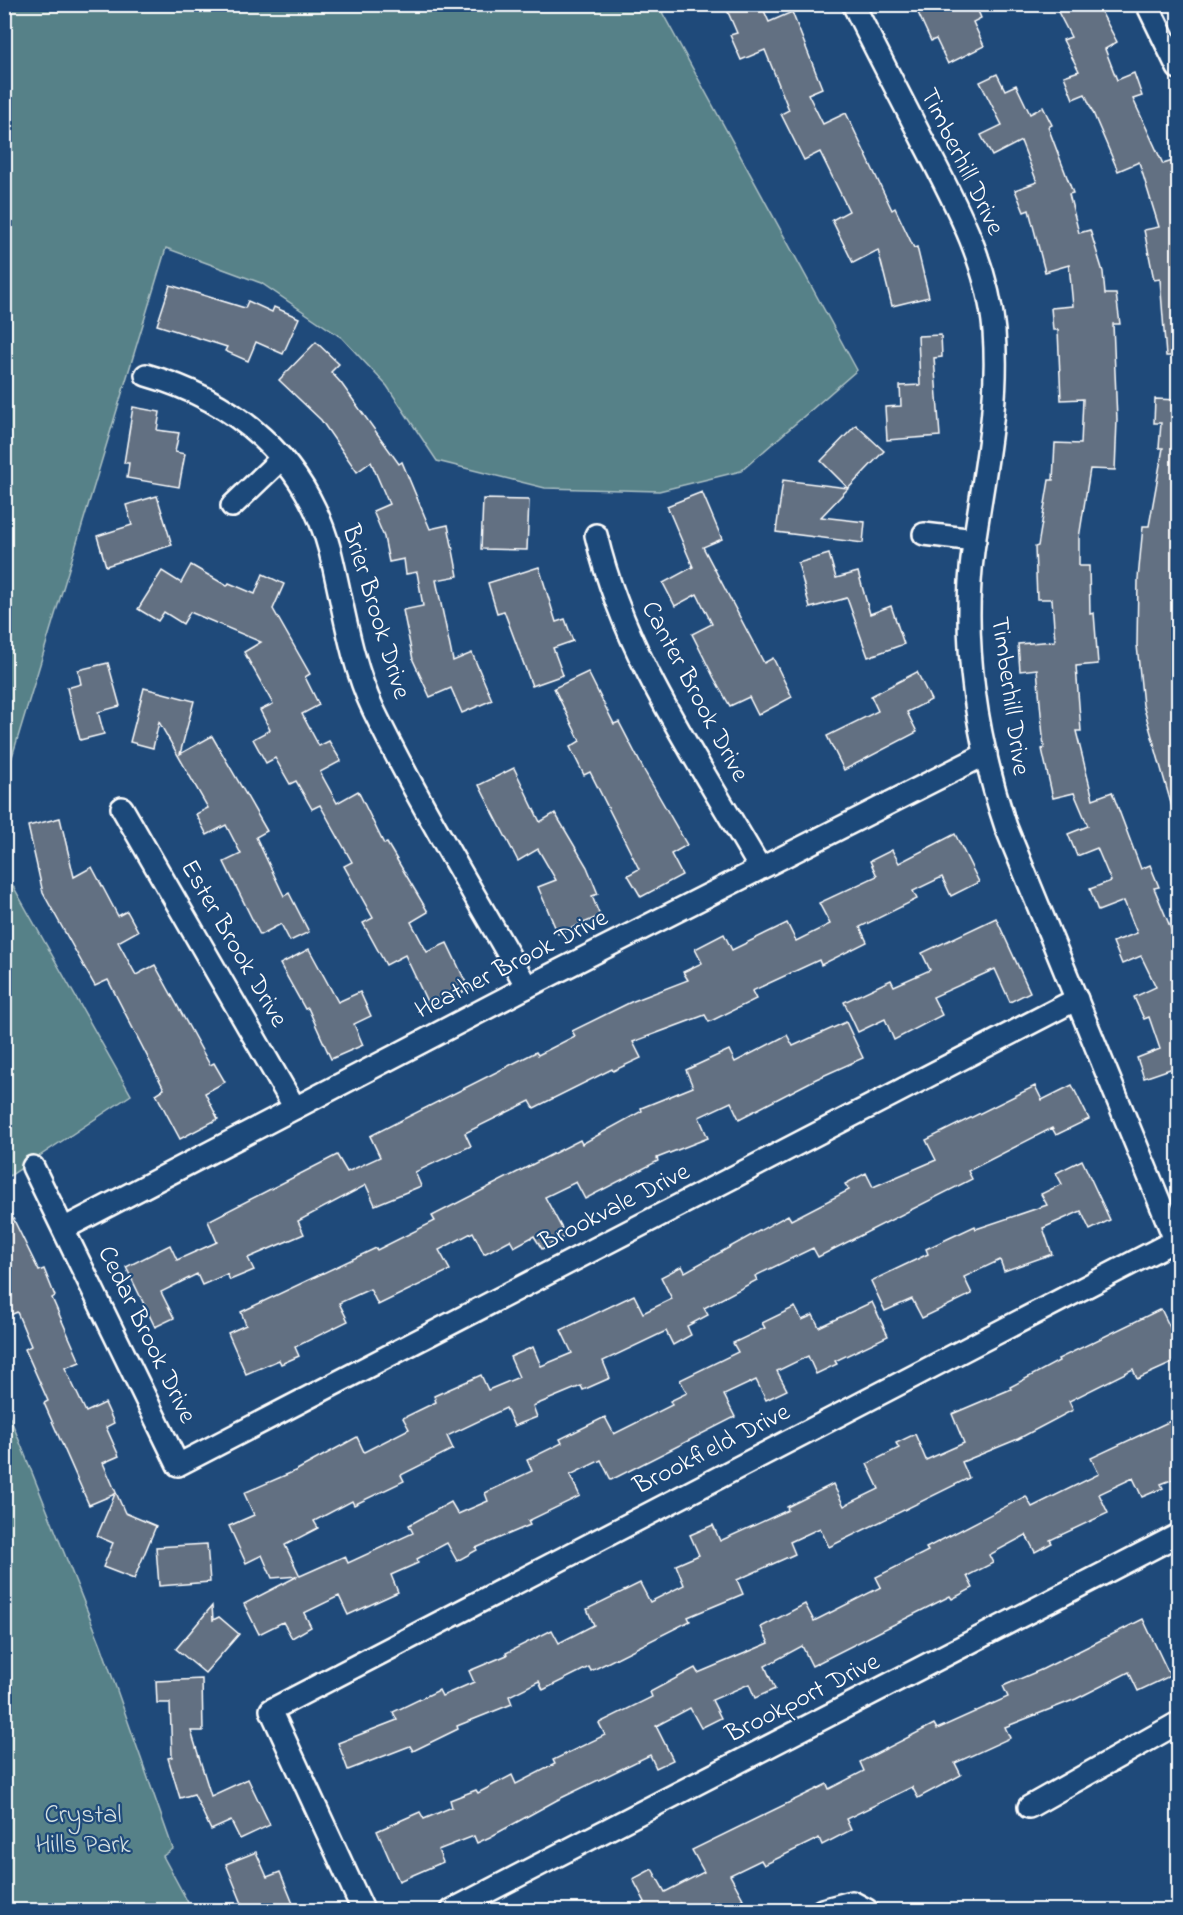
<svg xmlns="http://www.w3.org/2000/svg" width="1183" height="1915" font-family="'Indie Flower',sans-serif">
	<rect width="100%" height="100%" fill="#1f4a7a"/>
	<filter id="ink" filterUnits="userSpaceOnUse"><feTurbulence type="fractalNoise" baseFrequency=".0167" numOctaves="2"/><feDisplacementMap in="SourceGraphic" scale="12" xChannelSelector="R" yChannelSelector="G"/><feConvolveMatrix kernelMatrix="1 2 1 2 8 2 1 2 1" color-interpolation-filters="sRGB"/></filter>
	<g filter="url(#ink)">
		<g fill="#578188" stroke="#abc0c4" stroke-width="1.5">
			<path d="M 4,5 L 661,5 L 663,14 L 857,370 L 741,471 L 659,491 L 545,488 L 437,461 L 387,386 L 342,338 L 261,283 L 166,248 L 5,780 Z"/>
			<path d="M 4,870 L 131,1095 L 5,1179 L 4,1179 Z"/>
			<path d="M 5,1405 L 101,1645 L 173,1849 L 163,1856 L 192,1910 L 5,1910 Z"/>
		</g>
		<g fill="#627082" stroke="#fff" stroke-width="1.5">
			<path d="M 741,4 L 761,4 L 769,22 L 792,12 L 822,88 L 808,94 L 823,124 L 846,113 L 892,210 L 895,208 L 914,248 L 917,247 L 929,297 L 892,306 L 878,250 L 853,263 L 832,220 L 849,211 L 820,152 L 804,160 L 781,114 L 789,110 L 765,50 L 741,60 L 730,35 L 737,33 L 727,10 Z"/>
			<path d="M 914,4 L 975,4 L 981,18 L 973,22 L 984,46 L 948,64 L 936,39 L 931,41 Z"/>
			<path d="M 1054,4 L 1097,4 L 1117,42 L 1105,49 L 1117,80 L 1134,73 L 1142,96 L 1133,99 L 1163,164 L 1179,159 L 1179,212 L 1174,213 L 1179,236 L 1179,356 L 1166,356 L 1160,279 L 1154,280 L 1144,230 L 1159,227 L 1139,162 L 1118,171 L 1085,94 L 1073,99 L 1064,76 L 1079,71 L 1063,40 L 1071,37 Z"/>
			<path d="M 997,74 L 1005,90 L 1016,85 L 1030,114 L 1043,107 L 1052,125 L 1048,127 L 1073,193 L 1069,194 L 1079,233 L 1090,230 L 1103,272 L 1105,294 L 1116,294 L 1120,324 L 1113,324 L 1117,420 L 1115,470 L 1090,469 L 1079,538 L 1079,566 L 1089,566 L 1090,614 L 1094,613 L 1098,664 L 1076,666 L 1081,731 L 1076,731 L 1093,799 L 1112,792 L 1141,869 L 1150,865 L 1159,887 L 1154,888 L 1176,941 L 1173,943 L 1179,955 L 1179,1066 L 1144,1078 L 1137,1058 L 1160,1049 L 1149,1017 L 1144,1019 L 1134,997 L 1156,987 L 1141,956 L 1122,964 L 1113,942 L 1137,933 L 1124,901 L 1098,911 L 1090,889 L 1111,881 L 1097,848 L 1077,856 L 1068,834 L 1088,826 L 1074,793 L 1053,798 L 1042,749 L 1044,748 L 1037,669 L 1020,671 L 1018,644 L 1055,641 L 1052,599 L 1037,599 L 1035,547 L 1038,546 L 1049,480 L 1053,480 L 1055,443 L 1081,444 L 1083,399 L 1061,400 L 1058,330 L 1053,330 L 1051,308 L 1073,306 L 1069,265 L 1045,272 L 1029,210 L 1024,212 L 1015,190 L 1037,182 L 1021,141 L 992,156 L 981,135 L 1002,125 L 980,82 Z"/>
			<path d="M 170,285 L 245,308 L 248,301 L 272,312 L 274,307 L 299,318 L 283,354 L 256,342 L 248,361 L 225,351 L 227,347 L 157,325 Z"/>
			<path d="M 941,335 L 942,357 L 934,358 L 940,436 L 887,440 L 885,407 L 901,406 L 900,386 L 920,385 L 918,336 Z"/>
			<path d="M 316,342 L 339,364 L 331,372 L 341,383 L 399,464 L 402,462 L 430,529 L 448,525 L 458,576 L 436,580 L 453,661 L 472,653 L 492,700 L 462,713 L 451,688 L 430,697 L 413,660 L 403,610 L 423,606 L 417,572 L 406,574 L 404,559 L 389,562 L 384,537 L 373,511 L 389,504 L 371,462 L 357,472 L 321,420 L 279,380 Z"/>
			<path d="M 1155,399 L 1179,400 L 1179,637 L 1173,637 L 1179,690 L 1179,813 L 1174,814 L 1143,705 L 1137,645 L 1138,579 L 1143,526 L 1149,526 L 1163,448 L 1159,448 L 1161,423 L 1154,423 Z"/>
			<path d="M 133,407 L 160,412 L 157,430 L 179,433 L 175,452 L 185,454 L 179,487 L 127,478 L 129,463 L 124,463 Z"/>
			<path d="M 856,425 L 884,451 L 821,517 L 865,522 L 863,543 L 776,532 L 783,480 L 848,488 L 821,461 Z"/>
			<path d="M 702,492 L 722,539 L 703,547 L 764,663 L 773,658 L 792,697 L 758,715 L 749,697 L 730,706 L 714,678 L 692,634 L 712,624 L 697,594 L 675,606 L 663,583 L 693,567 L 667,506 Z"/>
			<path d="M 157,496 L 172,545 L 106,566 L 97,536 L 132,525 L 126,505 Z"/>
			<path d="M 483,499 L 529,500 L 527,550 L 481,549 Z"/>
			<path d="M 829,554 L 836,578 L 858,572 L 870,614 L 891,606 L 904,644 L 868,657 L 847,598 L 810,608 L 798,563 Z"/>
			<path d="M 191,565 L 227,586 L 229,583 L 255,594 L 263,574 L 284,584 L 273,609 L 310,674 L 305,677 L 319,705 L 302,714 L 319,746 L 329,741 L 341,761 L 320,772 L 337,803 L 358,791 L 384,844 L 387,843 L 428,912 L 411,922 L 427,952 L 447,943 L 469,989 L 430,1008 L 405,955 L 386,965 L 363,923 L 373,918 L 344,866 L 352,862 L 320,805 L 312,809 L 296,781 L 290,784 L 275,758 L 266,763 L 253,739 L 270,730 L 260,710 L 273,704 L 244,652 L 261,642 L 190,612 L 183,624 L 164,612 L 158,621 L 138,609 L 162,571 L 181,583 Z"/>
			<path d="M 539,567 L 556,622 L 565,619 L 573,641 L 553,648 L 563,675 L 532,686 L 504,611 L 497,613 L 488,583 Z"/>
			<path d="M 108,663 L 120,706 L 98,712 L 104,734 L 80,740 L 67,688 L 81,684 L 78,670 Z"/>
			<path d="M 588,672 L 614,724 L 619,722 L 645,772 L 687,845 L 671,854 L 682,875 L 641,897 L 628,875 L 639,869 L 590,772 L 584,775 L 570,747 L 580,741 L 554,688 Z"/>
			<path d="M 917,672 L 931,700 L 907,712 L 917,732 L 844,770 L 827,736 L 878,711 L 871,696 Z"/>
			<path d="M 144,688 L 194,701 L 180,754 L 212,736 L 267,831 L 256,837 L 284,896 L 289,893 L 309,932 L 290,941 L 281,924 L 260,935 L 224,862 L 241,854 L 226,825 L 207,835 L 196,814 L 208,808 L 159,722 L 153,748 L 130,742 Z"/>
			<path d="M 514,768 L 540,822 L 555,813 L 587,867 L 598,894 L 592,896 L 600,916 L 558,934 L 538,887 L 556,880 L 538,849 L 518,861 L 479,785 Z"/>
			<path d="M 60,818 L 74,877 L 92,867 L 118,916 L 127,911 L 138,931 L 118,942 L 136,975 L 155,965 L 210,1065 L 214,1063 L 225,1082 L 205,1093 L 218,1119 L 180,1139 L 156,1094 L 164,1089 L 108,980 L 95,986 L 43,893 L 28,826 Z"/>
			<path d="M 955,834 L 979,882 L 951,896 L 942,877 L 913,891 L 917,899 L 860,927 L 867,942 L 821,965 L 819,960 L 752,991 L 756,999 L 709,1022 L 705,1015 L 633,1042 L 641,1058 L 613,1071 L 612,1069 L 534,1108 L 530,1101 L 465,1133 L 471,1146 L 415,1172 L 421,1186 L 375,1205 L 366,1185 L 298,1221 L 304,1234 L 248,1258 L 254,1270 L 230,1280 L 227,1274 L 202,1285 L 197,1274 L 161,1292 L 174,1318 L 155,1327 L 126,1267 L 170,1245 L 177,1260 L 217,1242 L 208,1221 L 337,1155 L 347,1172 L 380,1157 L 370,1136 L 536,1052 L 538,1055 L 575,1036 L 572,1031 L 631,1002 L 688,980 L 683,972 L 702,963 L 695,949 L 724,934 L 732,950 L 787,923 L 796,941 L 830,924 L 819,903 L 877,876 L 870,861 L 892,850 L 899,863 Z"/>
			<path d="M 996,918 L 1030,992 L 1010,1002 L 995,969 L 933,997 L 942,1015 L 894,1040 L 885,1019 L 858,1032 L 844,1002 L 891,980 L 894,986 L 930,970 L 922,953 Z"/>
			<path d="M 309,949 L 338,1002 L 360,992 L 371,1016 L 354,1024 L 363,1045 L 331,1059 L 308,1008 L 305,1009 L 280,964 Z"/>
			<path d="M 846,1022 L 863,1058 L 816,1079 L 739,1119 L 731,1102 L 699,1117 L 708,1138 L 657,1158 L 658,1161 L 585,1199 L 576,1182 L 545,1197 L 566,1236 L 542,1249 L 534,1236 L 514,1247 L 510,1240 L 484,1254 L 473,1232 L 439,1250 L 450,1270 L 378,1305 L 370,1289 L 339,1303 L 348,1321 L 295,1347 L 299,1356 L 281,1364 L 279,1360 L 246,1374 L 228,1333 L 246,1325 L 241,1312 L 376,1248 L 377,1250 L 435,1221 L 432,1216 L 541,1160 L 580,1140 L 582,1144 L 642,1111 L 641,1108 L 693,1087 L 686,1070 L 729,1050 L 735,1062 L 787,1035 L 793,1046 Z"/>
			<path d="M 1072,1085 L 1089,1119 L 1056,1135 L 1052,1128 L 968,1171 L 972,1179 L 818,1257 L 813,1248 L 755,1276 L 757,1280 L 704,1308 L 708,1315 L 687,1326 L 691,1335 L 673,1345 L 666,1331 L 603,1361 L 610,1378 L 583,1390 L 581,1386 L 533,1406 L 537,1417 L 514,1426 L 506,1408 L 447,1436 L 453,1449 L 401,1475 L 404,1481 L 354,1505 L 352,1501 L 314,1521 L 318,1528 L 285,1545 L 300,1576 L 345,1556 L 348,1563 L 413,1533 L 409,1525 L 451,1502 L 458,1514 L 488,1501 L 485,1493 L 532,1471 L 527,1460 L 562,1443 L 560,1439 L 605,1417 L 614,1434 L 672,1405 L 670,1401 L 687,1393 L 680,1380 L 738,1352 L 733,1343 L 765,1328 L 762,1323 L 795,1307 L 802,1320 L 813,1315 L 819,1327 L 872,1302 L 888,1336 L 835,1361 L 837,1364 L 816,1374 L 808,1356 L 777,1371 L 787,1390 L 766,1400 L 756,1380 L 724,1395 L 735,1417 L 611,1480 L 601,1460 L 570,1475 L 580,1496 L 528,1521 L 530,1525 L 476,1548 L 477,1550 L 457,1561 L 447,1543 L 417,1559 L 418,1563 L 391,1575 L 398,1592 L 348,1615 L 339,1596 L 304,1613 L 311,1627 L 292,1638 L 283,1622 L 259,1634 L 244,1604 L 298,1576 L 272,1578 L 262,1555 L 246,1563 L 229,1526 L 254,1515 L 244,1493 L 295,1471 L 357,1437 L 364,1452 L 409,1429 L 403,1418 L 436,1402 L 434,1396 L 481,1375 L 488,1390 L 519,1377 L 510,1357 L 533,1347 L 541,1366 L 572,1353 L 561,1330 L 634,1295 L 643,1313 L 672,1299 L 661,1277 L 682,1266 L 685,1272 L 788,1215 L 791,1220 L 849,1190 L 845,1184 L 866,1173 L 873,1187 L 936,1160 L 926,1140 L 1035,1086 L 1042,1100 Z"/>
			<path d="M 1082,1160 L 1110,1220 L 1090,1230 L 1081,1211 L 1043,1228 L 1052,1254 L 1004,1271 L 1000,1260 L 964,1277 L 972,1294 L 922,1318 L 912,1299 L 885,1311 L 871,1281 L 928,1254 L 926,1249 L 975,1226 L 976,1229 L 1047,1205 L 1041,1194 L 1062,1184 L 1056,1173 Z"/>
			<path d="M 4,1200 L 39,1271 L 44,1269 L 55,1296 L 52,1298 L 80,1362 L 65,1368 L 86,1412 L 105,1403 L 114,1423 L 106,1427 L 119,1456 L 103,1463 L 125,1513 L 156,1526 L 134,1579 L 103,1567 L 113,1543 L 97,1536 L 115,1494 L 89,1505 L 44,1403 L 48,1401 L 25,1349 L 31,1346 L 17,1312 L 4,1318 Z"/>
			<path d="M 1161,1309 L 1179,1346 L 1179,1360 L 1137,1379 L 1133,1369 L 1069,1401 L 1073,1410 L 1018,1439 L 962,1462 L 969,1478 L 829,1547 L 820,1528 L 790,1542 L 795,1554 L 737,1580 L 743,1594 L 688,1617 L 690,1621 L 591,1671 L 589,1667 L 543,1690 L 539,1681 L 509,1696 L 512,1704 L 457,1726 L 458,1729 L 413,1751 L 410,1746 L 348,1770 L 338,1743 L 397,1720 L 393,1712 L 439,1690 L 442,1696 L 474,1682 L 469,1671 L 507,1655 L 506,1653 L 552,1630 L 559,1643 L 594,1625 L 587,1609 L 640,1583 L 650,1602 L 684,1585 L 676,1565 L 699,1555 L 690,1535 L 713,1525 L 720,1541 L 788,1510 L 787,1507 L 833,1484 L 844,1506 L 879,1489 L 867,1464 L 899,1448 L 896,1443 L 915,1434 L 926,1460 L 964,1443 L 952,1414 L 1011,1389 L 1010,1387 L 1059,1361 L 1058,1359 Z"/>
			<path d="M 1179,1417 L 1179,1477 L 1161,1484 L 1163,1488 L 1142,1497 L 1133,1478 L 1099,1494 L 1108,1513 L 1050,1540 L 1052,1543 L 1035,1552 L 1026,1535 L 989,1555 L 993,1563 L 967,1576 L 973,1588 L 952,1599 L 950,1596 L 812,1666 L 802,1646 L 765,1666 L 775,1689 L 755,1698 L 749,1684 L 712,1700 L 721,1718 L 701,1728 L 690,1708 L 656,1726 L 673,1760 L 656,1768 L 650,1755 L 557,1800 L 490,1837 L 477,1843 L 474,1836 L 438,1850 L 443,1862 L 399,1881 L 377,1831 L 420,1812 L 424,1819 L 452,1807 L 450,1800 L 476,1790 L 478,1793 L 512,1775 L 516,1784 L 555,1764 L 553,1760 L 605,1735 L 599,1723 L 652,1697 L 650,1692 L 695,1668 L 698,1673 L 769,1643 L 761,1627 L 805,1604 L 814,1621 L 881,1587 L 876,1577 L 928,1551 L 926,1548 L 1026,1496 L 1032,1507 L 1099,1474 L 1091,1458 Z"/>
			<path d="M 207,1544 L 210,1582 L 159,1586 L 156,1547 Z"/>
			<path d="M 212,1606 L 213,1620 L 219,1617 L 239,1634 L 205,1673 L 176,1649 Z"/>
			<path d="M 1143,1619 L 1170,1676 L 1138,1691 L 1129,1672 L 1076,1699 L 1005,1727 L 1010,1738 L 955,1763 L 961,1775 L 918,1798 L 912,1787 L 846,1819 L 851,1830 L 822,1845 L 819,1838 L 764,1865 L 761,1860 L 730,1875 L 743,1899 L 720,1911 L 716,1902 L 700,1911 L 629,1911 L 645,1902 L 633,1879 L 652,1869 L 665,1892 L 704,1872 L 692,1850 L 827,1784 L 829,1789 L 864,1771 L 860,1762 L 934,1724 L 937,1729 L 1008,1697 L 1003,1686 L 1043,1669 Z"/>
			<path d="M 202,1679 L 203,1731 L 191,1731 L 211,1796 L 248,1779 L 270,1825 L 240,1839 L 231,1821 L 211,1830 L 194,1794 L 180,1798 L 168,1758 L 172,1757 L 170,1703 L 157,1703 L 156,1681 Z"/>
			<path d="M 256,1852 L 267,1877 L 280,1872 L 296,1911 L 245,1911 L 226,1864 Z"/>
		</g>
		<g fill="none" stroke-linecap="round" stroke-linejoin="round">
			<defs>
				<g id="minor">
					<path d="M 853,4 C 876,50 900,96 923,141 C 954,201 988,262 994,331 C 1000,408 983,476 973,551 C 961,643 977,741 1006,827 L 1178,1247"/>
					<path d="M 1147,4 L 1178,68"/>
					<path d="M 146,375 C 235,400 306,459 330,551 C 343,603 350,660 373,709 C 419,804 475,895 527,987"/>
					<path d="M 232,506 L 282,458"/>
					<path d="M 924,534 L 975,540"/>
					<path d="M 596,535 C 624,655 699,762 760,868"/>
					<path d="M 122,808 L 295,1108"/>
					<path d="M 33,1167 L 178,1465 L 1077,999"/>
					<path d="M 65,1228 L 527,987 L 986,754"/>
					<path d="M 1029,1807 L 1178,1723"/>
					<path d="M 363,1910 L 271,1710 L 1178,1239"/>
					<path d="M 452,1910 L 1178,1535"/>
					<path d="M 822,1910 L 852,1902 L 867,1910"/>
				</g>
			</defs>
			<use href="#minor" stroke="#fff" stroke-width="26"/>
			<use href="#minor" stroke="#1f4a7a" stroke-width="21"/>
		</g>
	</g>
	<g text-anchor="middle" dominant-baseline="central" stroke-width="4.5" stroke-linejoin="round" paint-order="stroke">
		<g font-size="26" fill="#fff" stroke="#1f4a7a">
			<text transform="translate(961 162) rotate(64)">Timberhill Drive</text>
			<text transform="translate(375 612) rotate(73)">Brier Brook Drive</text>
			<text transform="translate(694 692) rotate(62)">Canter Brook Drive</text>
			<text transform="translate(1009 696) rotate(82)">Timberhill Drive</text>
			<text transform="translate(233 944) rotate(60)">Ester Brook Drive</text>
			<text transform="translate(512 965) rotate(-27)">Heather Brook Drive</text>
			<text transform="translate(615 1208) rotate(-27)">Brookvale Drive</text>
			<text transform="translate(146 1335) rotate(64)">Cedar Brook Drive</text>
			<text transform="translate(712 1450) rotate(-27)">Brookfield Drive</text>
			<text transform="translate(803 1699) rotate(-27)">Brookport Drive</text>
		</g>
		<g font-size="26" fill="#d5e0e1" stroke="#1f4a7a">
			<text x="83" y="1816">Crystal<tspan x="83" dy="30">Hills Park</tspan></text>
		</g>
	</g>
	<rect width="1183" height="1915" fill="none" stroke="#1f4a7a" stroke-width="24"/>
	<rect x="12" y="12" width="1159" height="1891" fill="none" stroke="#fff" stroke-width="2" filter="url(#ink)"/>
</svg>
